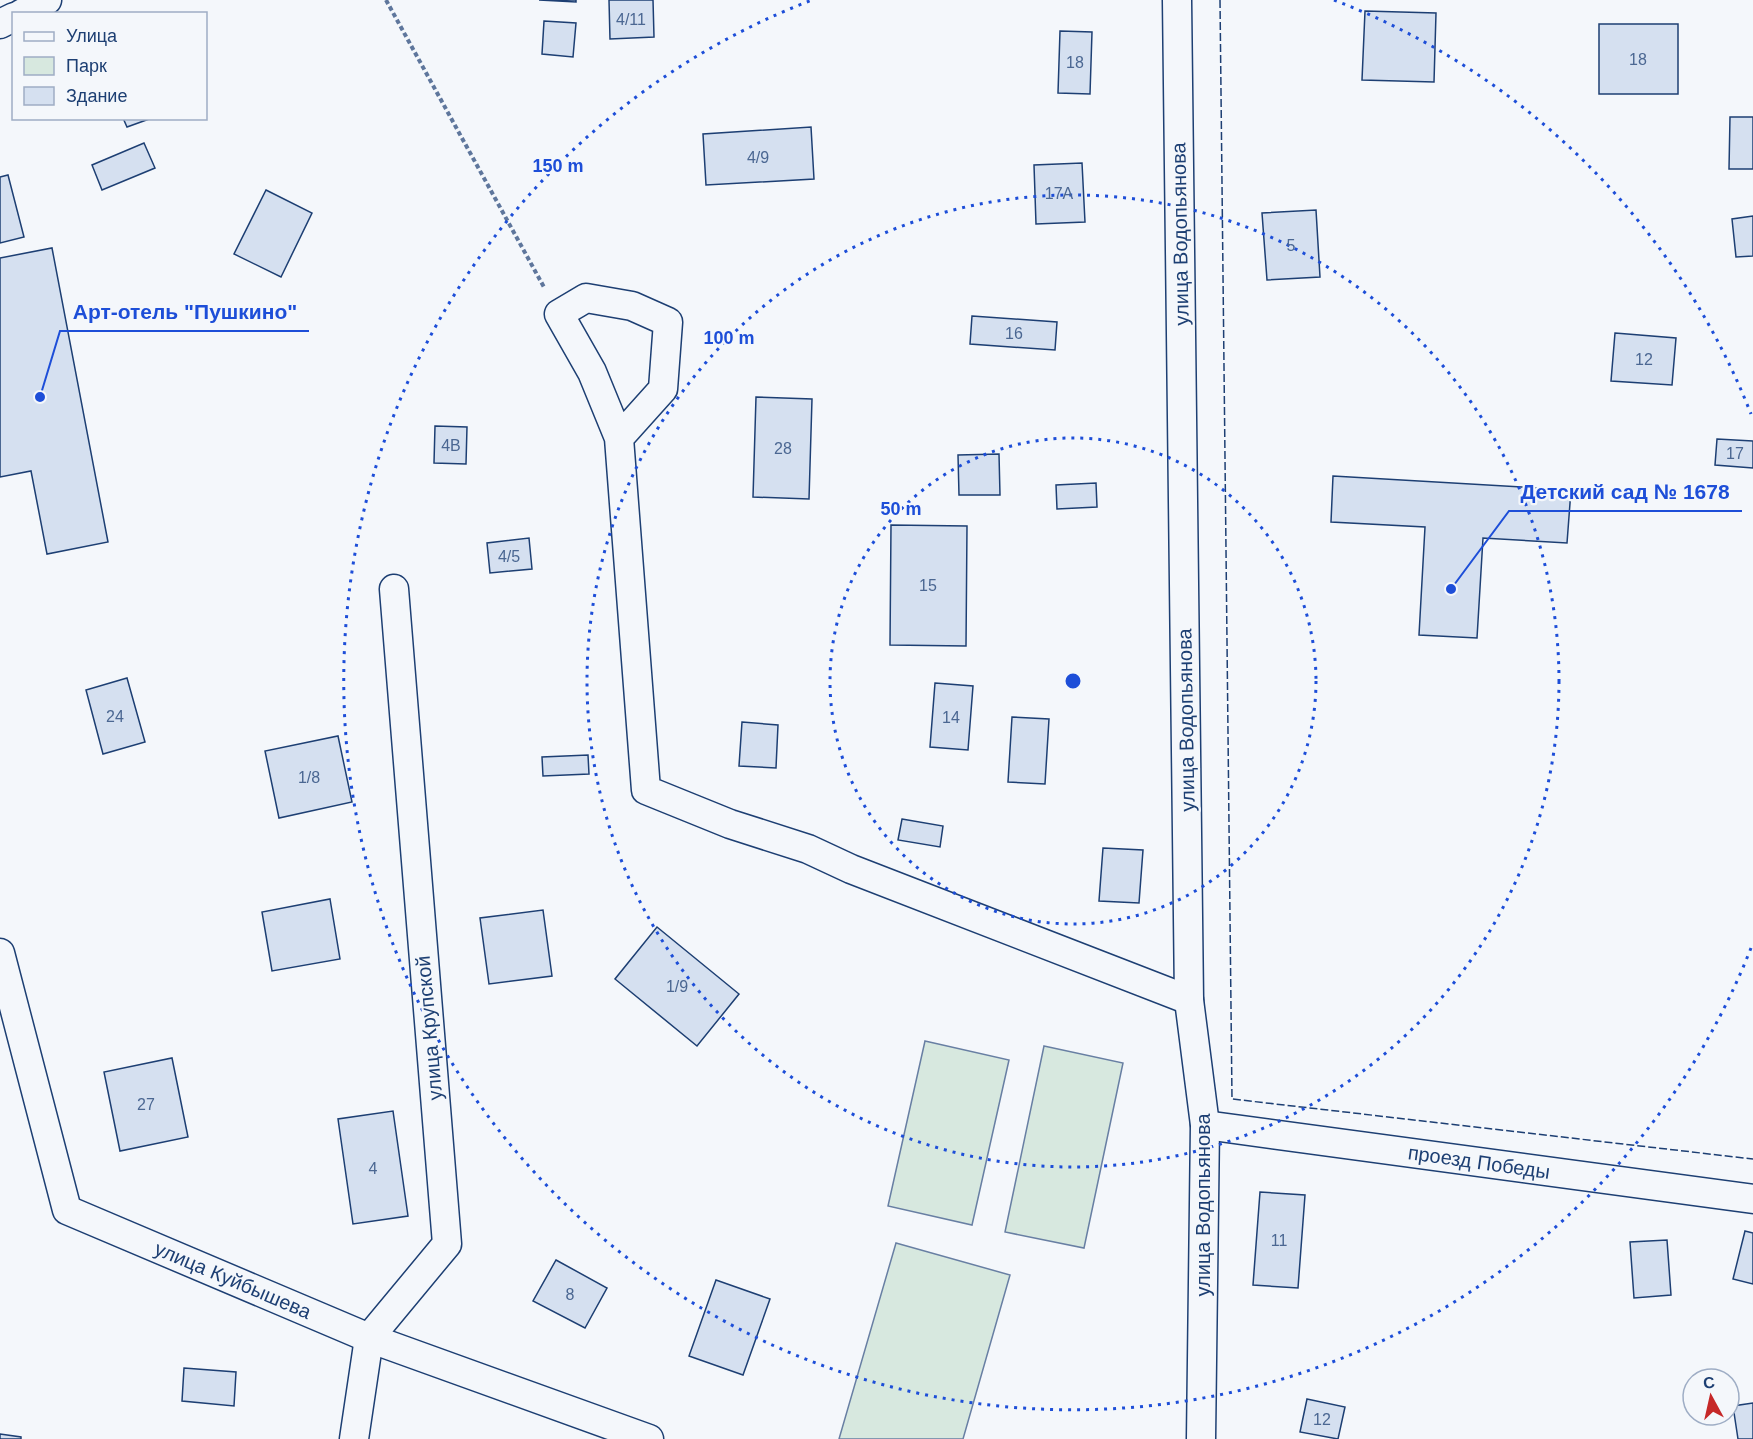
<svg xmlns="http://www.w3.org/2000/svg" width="1753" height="1439" font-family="Arial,sans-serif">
	<rect width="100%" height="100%" fill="#f4f7fb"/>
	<g fill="#d7e8df" stroke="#687fa3" stroke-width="1.5">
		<path d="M 925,1041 L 1009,1060 L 972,1225 L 888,1206 Z"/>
		<path d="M 1044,1046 L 1123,1063 L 1084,1248 L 1005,1232 Z"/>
		<path d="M 896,1243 L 1010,1275 L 963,1439 L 839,1439 Z"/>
	</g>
	<g fill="#d5e0f0" stroke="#1d3f73" stroke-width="1.5">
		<path d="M 539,0 L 576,0 L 576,2 Z"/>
		<path d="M 609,0 L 653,0 L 654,37 L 610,39 Z"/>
		<path d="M 1365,11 L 1436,13 L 1434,82 L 1362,80 Z"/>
		<path d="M 544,21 L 576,23 L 573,57 L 542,54 Z"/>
		<rect x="1599" y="24" width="79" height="70"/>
		<path d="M 1060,31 L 1092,32 L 1090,94 L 1058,93 Z"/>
		<path d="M 1730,117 L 1753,117 L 1753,169 L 1729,169 Z"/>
		<path d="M 123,118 L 152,118 L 127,127 Z"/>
		<path d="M 811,127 L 814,179 L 706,185 L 703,134 Z"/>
		<path d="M 144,143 L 155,168 L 102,190 L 92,165 Z"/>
		<path d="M 1082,163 L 1085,222 L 1036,224 L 1034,165 Z"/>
		<path d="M 8,175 L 24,237 L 0,243 L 0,177 Z"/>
		<path d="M 266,190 L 312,213 L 281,277 L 234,254 Z"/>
		<path d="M 1316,210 L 1320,277 L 1267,280 L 1262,213 Z"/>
		<path d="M 1753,216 L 1753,256 L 1736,257 L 1732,219 Z"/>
		<path d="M 52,248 L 108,542 L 47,554 L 31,471 L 0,477 L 0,258 Z"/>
		<path d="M 972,316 L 1057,322 L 1055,350 L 970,344 Z"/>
		<path d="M 1615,333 L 1676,338 L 1672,385 L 1611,381 Z"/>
		<path d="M 756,397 L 812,399 L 809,499 L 753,497 Z"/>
		<path d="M 435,426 L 467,427 L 466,464 L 434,463 Z"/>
		<path d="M 1717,439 L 1753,441 L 1753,468 L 1715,465 Z"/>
		<path d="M 999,454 L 1000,495 L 959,495 L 958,455 Z"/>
		<path d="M 1333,476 L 1571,490 L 1567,543 L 1483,538 L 1477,638 L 1419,635 L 1425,527 L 1331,522 Z"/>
		<path d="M 1096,483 L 1097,507 L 1057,509 L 1056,485 Z"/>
		<path d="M 891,525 L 967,526 L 966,646 L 890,645 Z"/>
		<path d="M 529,538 L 532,569 L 490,573 L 487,543 Z"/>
		<path d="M 127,678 L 145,742 L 103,754 L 86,690 Z"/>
		<path d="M 935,683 L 973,686 L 968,750 L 930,747 Z"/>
		<path d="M 1012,717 L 1049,719 L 1045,784 L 1008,782 Z"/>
		<path d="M 742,722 L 778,725 L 776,768 L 739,766 Z"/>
		<path d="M 338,736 L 352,802 L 279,818 L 265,751 Z"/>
		<path d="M 588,755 L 589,774 L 543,776 L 542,757 Z"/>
		<path d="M 902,819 L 943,826 L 940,847 L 898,840 Z"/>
		<path d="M 1103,848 L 1143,850 L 1139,903 L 1099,901 Z"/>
		<path d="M 330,899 L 340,959 L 272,971 L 262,912 Z"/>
		<path d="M 543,910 L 552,976 L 489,984 L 480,918 Z"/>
		<path d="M 657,927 L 739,994 L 697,1046 L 615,979 Z"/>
		<path d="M 172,1058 L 188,1137 L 120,1151 L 104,1072 Z"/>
		<path d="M 393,1111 L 408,1216 L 353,1224 L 338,1119 Z"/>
		<path d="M 1260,1192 L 1305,1195 L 1298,1288 L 1253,1285 Z"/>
		<path d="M 1745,1231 L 1753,1233 L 1753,1284 L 1733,1279 Z"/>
		<path d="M 1667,1240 L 1671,1295 L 1634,1298 L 1630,1242 Z"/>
		<path d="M 556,1260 L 607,1288 L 585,1328 L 533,1301 Z"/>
		<path d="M 716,1280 L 770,1299 L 743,1375 L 689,1356 Z"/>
		<path d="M 184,1368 L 236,1372 L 234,1406 L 182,1401 Z"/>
		<path d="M 1307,1399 L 1345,1407 L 1338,1439 L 1300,1432 Z"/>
		<path d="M 1753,1403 L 1753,1439 L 1738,1439 L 1733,1406 Z"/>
		<path d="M 0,1434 L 21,1437 L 21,1439 L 0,1439 Z"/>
	</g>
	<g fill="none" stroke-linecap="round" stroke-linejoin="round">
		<defs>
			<g id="street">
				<path d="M 1177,0 L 1189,1000 L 1205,1125 L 1201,1439"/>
				<path d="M 21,14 L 47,0"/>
				<path d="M 0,24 L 14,17"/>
				<path d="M 619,438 L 592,372 L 559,314 L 586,298 L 632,306 L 668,322 L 663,389 L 619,438 L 646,790 L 730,824 L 808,849 L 851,869 L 1189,1000"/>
				<path d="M 0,953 L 67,1210 L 369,1338 L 649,1439"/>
				<path d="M 1205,1125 L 1753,1199"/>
				<path d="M 354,1439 L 369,1338 L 447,1244 L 394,589"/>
			</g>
		</defs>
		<use href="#street" stroke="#1d3f73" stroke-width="31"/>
		<path stroke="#5e769c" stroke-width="4" stroke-dasharray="4.5 3" stroke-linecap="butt" d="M 386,0 L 545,289"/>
		<use href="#street" stroke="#f4f7fb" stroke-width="28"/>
		<path stroke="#1d3f73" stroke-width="1.5" stroke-dasharray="8 3" stroke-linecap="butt" d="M 1220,0 L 1232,1099 L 1753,1159"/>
	</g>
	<g fill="none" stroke="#1d4ed8" stroke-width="3" stroke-dasharray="3 6">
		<circle cx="1073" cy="681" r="243"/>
		<circle cx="1073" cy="681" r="486"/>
		<path d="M1751 948A729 729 0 1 1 812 0M1334 0A729 729 0 0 1 1751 414"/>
	</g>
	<g text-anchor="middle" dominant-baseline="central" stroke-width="4.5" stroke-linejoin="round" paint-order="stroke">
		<g font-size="16" fill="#4b6792">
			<text x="631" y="19">4/11</text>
			<text x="1638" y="59">18</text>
			<text x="1075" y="62">18</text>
			<text x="758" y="157">4/9</text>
			<text x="1059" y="193">17А</text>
			<text x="1291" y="245">5</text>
			<text x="1014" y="333">16</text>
			<text x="1644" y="359">12</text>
			<text x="451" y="445">4В</text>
			<text x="783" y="448">28</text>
			<text x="1735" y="453">17</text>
			<text x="509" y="556">4/5</text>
			<text x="928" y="585">15</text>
			<text x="115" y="716">24</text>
			<text x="951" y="717">14</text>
			<text x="309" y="777">1/8</text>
			<text x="677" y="986">1/9</text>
			<text x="146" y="1104">27</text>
			<text x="373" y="1168">4</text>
			<text x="1279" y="1240">11</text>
			<text x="570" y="1294">8</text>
			<text x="1322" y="1419">12</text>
		</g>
		<g font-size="20" fill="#1d3f73" stroke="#f4f7fb">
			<text transform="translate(1180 234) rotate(-91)">улица Водопьянова</text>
			<text transform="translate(1186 720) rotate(-91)">улица Водопьянова</text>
			<text transform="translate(429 1028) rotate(-95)">улица Крупской</text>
			<text transform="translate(1479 1162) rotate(8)">проезд Победы</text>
			<text transform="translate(1203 1205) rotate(-90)">улица Водопьянова</text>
			<text transform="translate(233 1280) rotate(23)">улица Куйбышева</text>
		</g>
	</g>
	<circle cx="1073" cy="681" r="9" fill="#1d4ed8" stroke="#f4f7fb" stroke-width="3"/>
	<g font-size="18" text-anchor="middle" font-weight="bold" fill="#1d4ed8" stroke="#f4f7fb" stroke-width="4.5" stroke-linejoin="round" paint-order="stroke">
		<text x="558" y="172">150 m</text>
		<text x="729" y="344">100 m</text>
		<text x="901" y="515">50 m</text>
	</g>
	<path fill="none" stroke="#1d4ed8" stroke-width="2" d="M40 397L60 331H309M1451 589L1509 511H1742"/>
	<g fill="#1d4ed8" stroke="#f4f7fb" stroke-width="2">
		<circle cx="40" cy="397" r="6"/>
		<circle cx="1451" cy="589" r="6"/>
	</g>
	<g font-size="21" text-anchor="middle" font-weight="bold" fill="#1d4ed8" stroke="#f4f7fb" stroke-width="4.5" stroke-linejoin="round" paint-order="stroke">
		<text x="185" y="319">Арт-отель "Пушкино"</text>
		<text x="1625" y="499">Детский сад № 1678</text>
	</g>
	<rect x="12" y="12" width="195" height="108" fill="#f4f7fb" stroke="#9eadc5" stroke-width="1.5"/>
	<rect x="24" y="32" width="30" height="9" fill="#f4f7fb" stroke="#9eadc5" stroke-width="1.5"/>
	<text x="66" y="42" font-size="18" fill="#1d3f73">Улица</text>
	<rect x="24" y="57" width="30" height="18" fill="#d7e8df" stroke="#9eadc5" stroke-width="1.5"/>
	<text x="66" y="72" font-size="18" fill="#1d3f73">Парк</text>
	<rect x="24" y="87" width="30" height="18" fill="#d5e0f0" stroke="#9eadc5" stroke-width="1.5"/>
	<text x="66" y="102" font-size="18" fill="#1d3f73">Здание</text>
	<g transform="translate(1711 1397) rotate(352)"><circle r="28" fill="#f4f7fb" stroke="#9eadc5" stroke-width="1.5"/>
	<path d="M0-4.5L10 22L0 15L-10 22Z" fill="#c62828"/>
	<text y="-9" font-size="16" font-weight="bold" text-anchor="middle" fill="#1d3f73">С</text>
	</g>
</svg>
